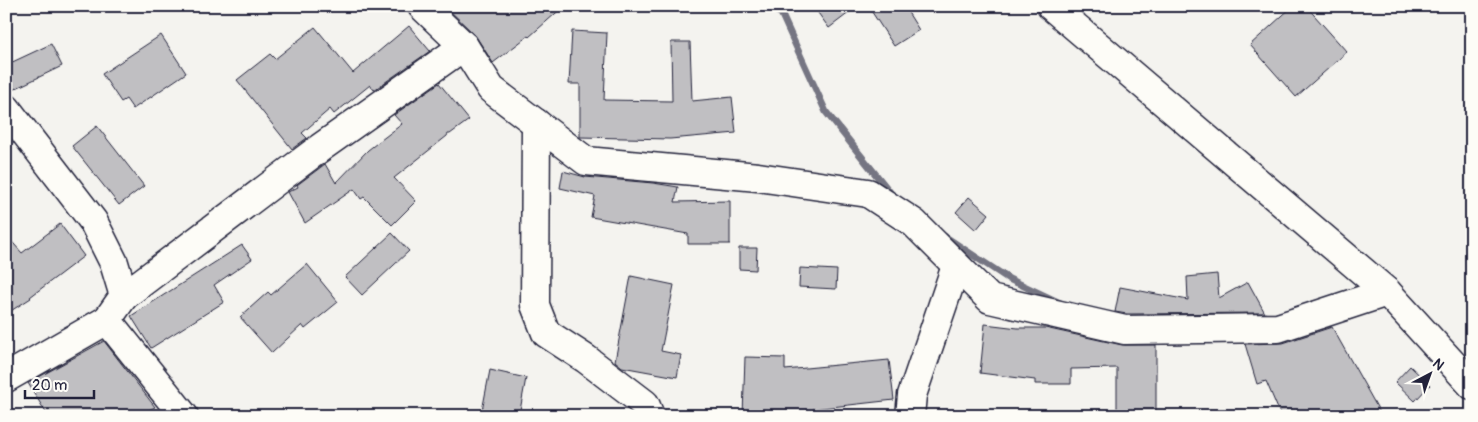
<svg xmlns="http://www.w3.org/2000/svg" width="1478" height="422" font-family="Pangolin,sans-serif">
	<rect width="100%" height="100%" fill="#f4f3ef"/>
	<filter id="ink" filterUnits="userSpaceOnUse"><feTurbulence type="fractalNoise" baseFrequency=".02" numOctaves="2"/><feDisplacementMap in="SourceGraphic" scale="10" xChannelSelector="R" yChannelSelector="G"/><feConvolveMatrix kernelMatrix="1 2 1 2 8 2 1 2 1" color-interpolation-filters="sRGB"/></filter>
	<g filter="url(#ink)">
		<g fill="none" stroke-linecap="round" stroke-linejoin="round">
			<g stroke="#757582" stroke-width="7">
				<path d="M 764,6 L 781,13 L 826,112 L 893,196"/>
				<path d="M 944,236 L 1009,279 L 1060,303"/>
			</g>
		</g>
		<g fill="#c0bfc2" stroke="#22223b">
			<path d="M 445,6 L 564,6 L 529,37 L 528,36 L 493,63 L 475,35 Z"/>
			<path d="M 813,6 L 858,6 L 829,28 Z"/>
			<path d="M 868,6 L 904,6 L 919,30 L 894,46 Z"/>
			<path d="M 1293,6 L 1306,6 L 1347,52 L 1296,97 L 1250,45 Z"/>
			<path d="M 409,26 L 430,51 L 374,90 L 370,85 L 334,114 L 330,109 L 302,133 L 307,138 L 292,149 L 237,80 L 270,54 L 275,59 L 315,27 L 353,73 Z"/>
			<path d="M 572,31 L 607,33 L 604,100 L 672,101 L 671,42 L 690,42 L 692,101 L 732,97 L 736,133 L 670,139 L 580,137 L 580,84 L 569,84 Z"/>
			<path d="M 161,35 L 186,73 L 133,109 L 126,99 L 121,102 L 102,74 Z"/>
			<path d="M 51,44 L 62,66 L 6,93 L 6,65 Z"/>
			<path d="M 439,83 L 469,120 L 450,134 L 448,134 L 447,136 L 394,178 L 416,201 L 392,225 L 364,197 L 361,199 L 354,189 L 305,223 L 288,192 L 298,187 L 297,185 L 325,164 L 336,183 L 368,150 L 402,124 L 394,115 Z"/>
			<path d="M 97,126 L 144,186 L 119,205 L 72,146 Z"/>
			<path d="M 563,171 L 585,177 L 653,183 L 678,187 L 675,202 L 730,201 L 730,244 L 688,244 L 688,234 L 591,217 L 595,196 L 560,188 Z"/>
			<path d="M 969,197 L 989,214 L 976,230 L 956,212 Z"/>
			<path d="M 60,224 L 84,256 L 30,297 L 31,298 L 6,314 L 6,235 L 22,253 Z"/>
			<path d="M 392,233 L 409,251 L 362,295 L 345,277 Z"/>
			<path d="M 242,245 L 252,259 L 214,285 L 224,302 L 151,348 L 131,316 Z"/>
			<path d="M 739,248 L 757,248 L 756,270 L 739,269 Z"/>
			<path d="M 307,264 L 338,302 L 305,329 L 302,325 L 272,353 L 240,317 L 268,292 L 271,295 Z"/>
			<path d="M 800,268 L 837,270 L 836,289 L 799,287 Z"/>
			<path d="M 1217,274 L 1219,298 L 1248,282 L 1265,313 L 1127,314 L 1115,312 L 1120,287 L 1188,300 L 1187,277 Z"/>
			<path d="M 631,276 L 674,285 L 661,351 L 681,355 L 677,377 L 622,367 L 615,361 Z"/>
			<path d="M 985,324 L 1018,328 L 1045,328 L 1122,345 L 1156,345 L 1156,416 L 1117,416 L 1117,368 L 1071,369 L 1071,384 L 1035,384 L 1035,380 L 980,373 Z"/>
			<path d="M 1332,327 L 1382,416 L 1281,416 L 1266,381 L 1257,384 L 1245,344 L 1283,343 Z"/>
			<path d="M 104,341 L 155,407 L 137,416 L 48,416 L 28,383 Z"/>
			<path d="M 745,357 L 785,358 L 785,370 L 889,360 L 894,400 L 813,409 L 813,416 L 743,416 Z"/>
			<path d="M 1410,366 L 1430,385 L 1415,401 L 1395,382 Z"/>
			<path d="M 490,370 L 526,378 L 519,416 L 481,416 Z"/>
		</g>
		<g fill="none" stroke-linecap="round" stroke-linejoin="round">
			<defs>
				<g id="minor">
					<path d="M 422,6 L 464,46 L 491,89 L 586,161 L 758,177 L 868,193 L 914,223 L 990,299 L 1125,330 L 1278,328 L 1387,292"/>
					<path d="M 1051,6 L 1387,292 L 1472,385"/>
					<path d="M 6,108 L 93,221 L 114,263 L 124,296 L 107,320 L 184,416"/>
					<path d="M 536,123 L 535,305 L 546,333 L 586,359 L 645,404 L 650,416"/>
					<path d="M 124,296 L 320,148 L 464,46"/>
					<path d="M 6,378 L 107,320"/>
					<path d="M 910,416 L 912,395 L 956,266"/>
				</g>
			</defs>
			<use href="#minor" stroke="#22223b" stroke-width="31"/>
			<use href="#minor" stroke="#fdfcf7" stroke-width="28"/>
		</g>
	</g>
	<rect width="1478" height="422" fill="none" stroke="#fdfcf7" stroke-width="25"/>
	<rect x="12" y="12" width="1453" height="397" fill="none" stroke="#22223b" stroke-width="2" filter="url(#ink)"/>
	<g transform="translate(1430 374) rotate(41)" stroke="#fdfcf7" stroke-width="4" paint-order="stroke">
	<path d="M0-4L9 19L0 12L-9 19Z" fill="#22223b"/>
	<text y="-8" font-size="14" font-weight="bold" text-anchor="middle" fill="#22223b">N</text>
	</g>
	<path d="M25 390v8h69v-8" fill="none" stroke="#22223b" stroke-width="2.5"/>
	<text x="32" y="390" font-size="15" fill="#22223b" stroke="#fdfcf7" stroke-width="4" paint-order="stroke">20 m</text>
</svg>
